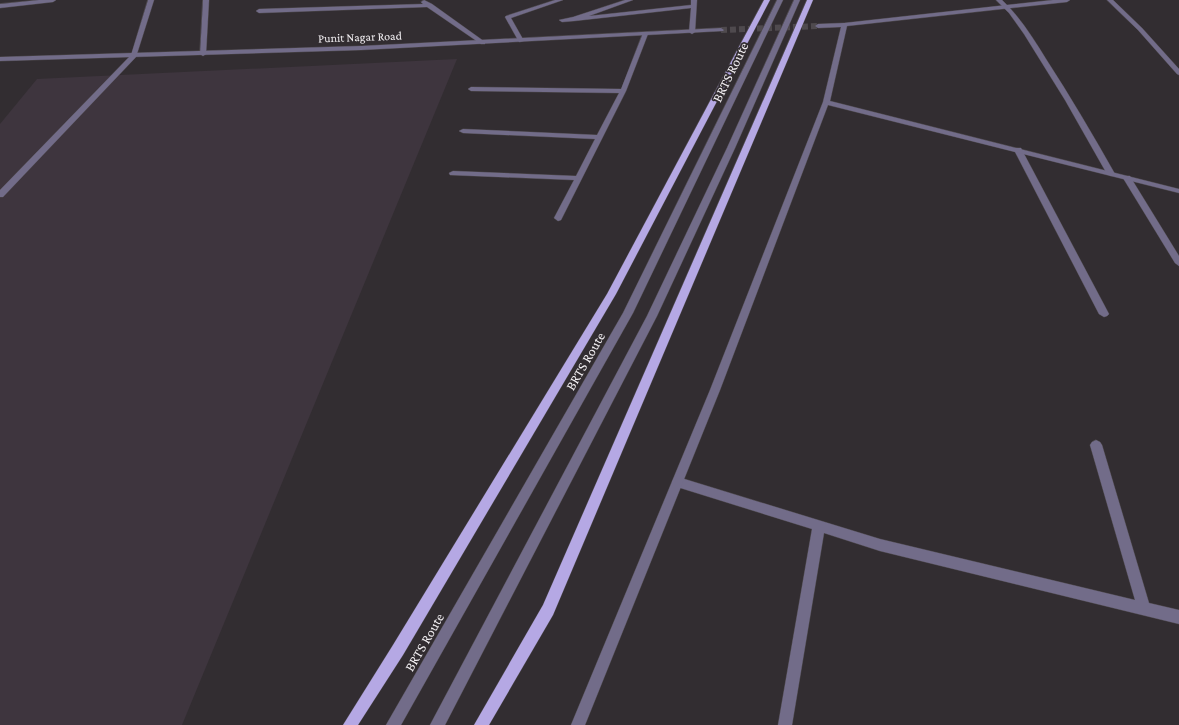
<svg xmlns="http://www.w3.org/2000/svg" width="1179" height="725" font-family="'Crimson Pro',serif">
	<rect width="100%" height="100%" fill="#322d31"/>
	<path fill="#3e353e" d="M 457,59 L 182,725 L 0,725 L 0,124 L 37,79 Z"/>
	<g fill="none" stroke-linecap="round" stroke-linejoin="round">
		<path stroke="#4f4a4e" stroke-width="6" stroke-dasharray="6 3" stroke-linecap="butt" d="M 721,30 L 818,26"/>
		<defs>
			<g id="service">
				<path d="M 777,0 L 783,0 L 633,313 L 401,725 L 386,725 L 623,313 Z"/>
				<path d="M 794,0 L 800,0 L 735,148 L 657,316 L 445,725 L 430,725 L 647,316 L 727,148 Z"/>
			</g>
			<g id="minor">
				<path d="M 39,0 L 56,0 L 53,2 L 0,8 L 0,4 Z"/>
				<path d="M 148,0 L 154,0 L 136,57 L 3,197 L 0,197 L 0,190 L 131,55 Z"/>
				<path d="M 203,0 L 209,0 L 206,54 L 203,56 L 200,54 Z"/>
				<path d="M 424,0 L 432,4 L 485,42 L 485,44 L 481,44 L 427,7 L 259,13 L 256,11 L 259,9 L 423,4 L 421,2 Z"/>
				<path d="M 555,0 L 563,0 L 511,18 L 524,41 L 519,42 L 505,17 L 506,16 Z"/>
				<path d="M 625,0 L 633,0 L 589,16 L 691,5 L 691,0 L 697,0 L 695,32 L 692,34 L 689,32 L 691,8 L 574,21 L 562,22 L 559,20 L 573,17 Z"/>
				<path d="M 996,0 L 1002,0 C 1020,17 1033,38 1046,59 C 1070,96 1093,135 1115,174 L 1114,176 L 1111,176 L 1107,174 L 1065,100 L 1024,34 L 1009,13 Z"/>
				<path d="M 1107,0 L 1113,0 L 1142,28 L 1179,69 L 1179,75 L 1177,74 L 1138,30 Z"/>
				<path d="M 643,33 L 648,34 L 626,91 L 561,220 L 558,221 L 554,218 L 574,180 L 450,175 L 449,173 L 453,171 L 576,176 L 595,139 L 463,133 L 459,131 L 463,129 L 597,135 L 619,93 L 471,91 L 468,89 L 471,87 L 621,89 Z"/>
				<path d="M 1015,148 L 1021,148 L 1022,150 L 1109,314 L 1107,316 L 1104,317 L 1099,314 L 1014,150 Z"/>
				<path d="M 1124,176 L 1130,176 L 1131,178 L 1179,256 L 1179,266 L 1175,263 L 1123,178 Z"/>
				<path d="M 1096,440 L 1100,442 L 1102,445 L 1149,603 L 1179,610 L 1179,624 L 880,551 L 824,533 L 792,725 L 778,725 L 812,529 L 674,486 L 672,482 L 674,478 L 678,477 L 880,539 L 1135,600 L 1090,445 L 1092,442 Z"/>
			</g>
			<g id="tertiary">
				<path d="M 1053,0 L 1070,0 L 1067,2 L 847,26 L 830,101 L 1179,189 L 1179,193 L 828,105 L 720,390 L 585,725 L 571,725 L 710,390 L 823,102 L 841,27 L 818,28 L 815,26 L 818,24 L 844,23 Z"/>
				<path d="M 721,28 L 724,30 L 723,31 L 361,50 L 0,61 L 0,57 L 361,46 Z"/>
			</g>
			<g id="primary">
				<path d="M 764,0 L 770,0 L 616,294 L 403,655 L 358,725 L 343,725 L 393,645 L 607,294 Z"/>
				<path d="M 807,0 L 813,0 L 553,615 L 489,725 L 474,725 L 543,605 Z"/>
			</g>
		</defs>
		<use href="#service" stroke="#4d484c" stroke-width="1"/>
		<use href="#minor" stroke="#4d484c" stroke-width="1"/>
		<use href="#tertiary" stroke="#4d484c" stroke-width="1"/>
		<use href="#primary" stroke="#4d484c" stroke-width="1"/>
		<use href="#service" fill="#726c89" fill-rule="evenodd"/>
		<use href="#minor" fill="#726c89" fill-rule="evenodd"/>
		<use href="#tertiary" fill="#726c89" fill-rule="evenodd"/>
		<use href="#primary" fill="#b5a8e4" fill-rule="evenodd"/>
	</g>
	<g text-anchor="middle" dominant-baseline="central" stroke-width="3.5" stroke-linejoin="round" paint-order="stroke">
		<g font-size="12" fill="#f2eff2" stroke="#322d31">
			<text transform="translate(360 37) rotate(-2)">Punit Nagar Road</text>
		</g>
		<g font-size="14" fill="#f2eff2" stroke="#322d31">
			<text transform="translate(730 72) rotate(-64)">BRTS Route</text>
			<text transform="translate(585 361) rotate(-60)">BRTS Route</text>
			<text transform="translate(424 642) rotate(-60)">BRTS Route</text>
		</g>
	</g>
</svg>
